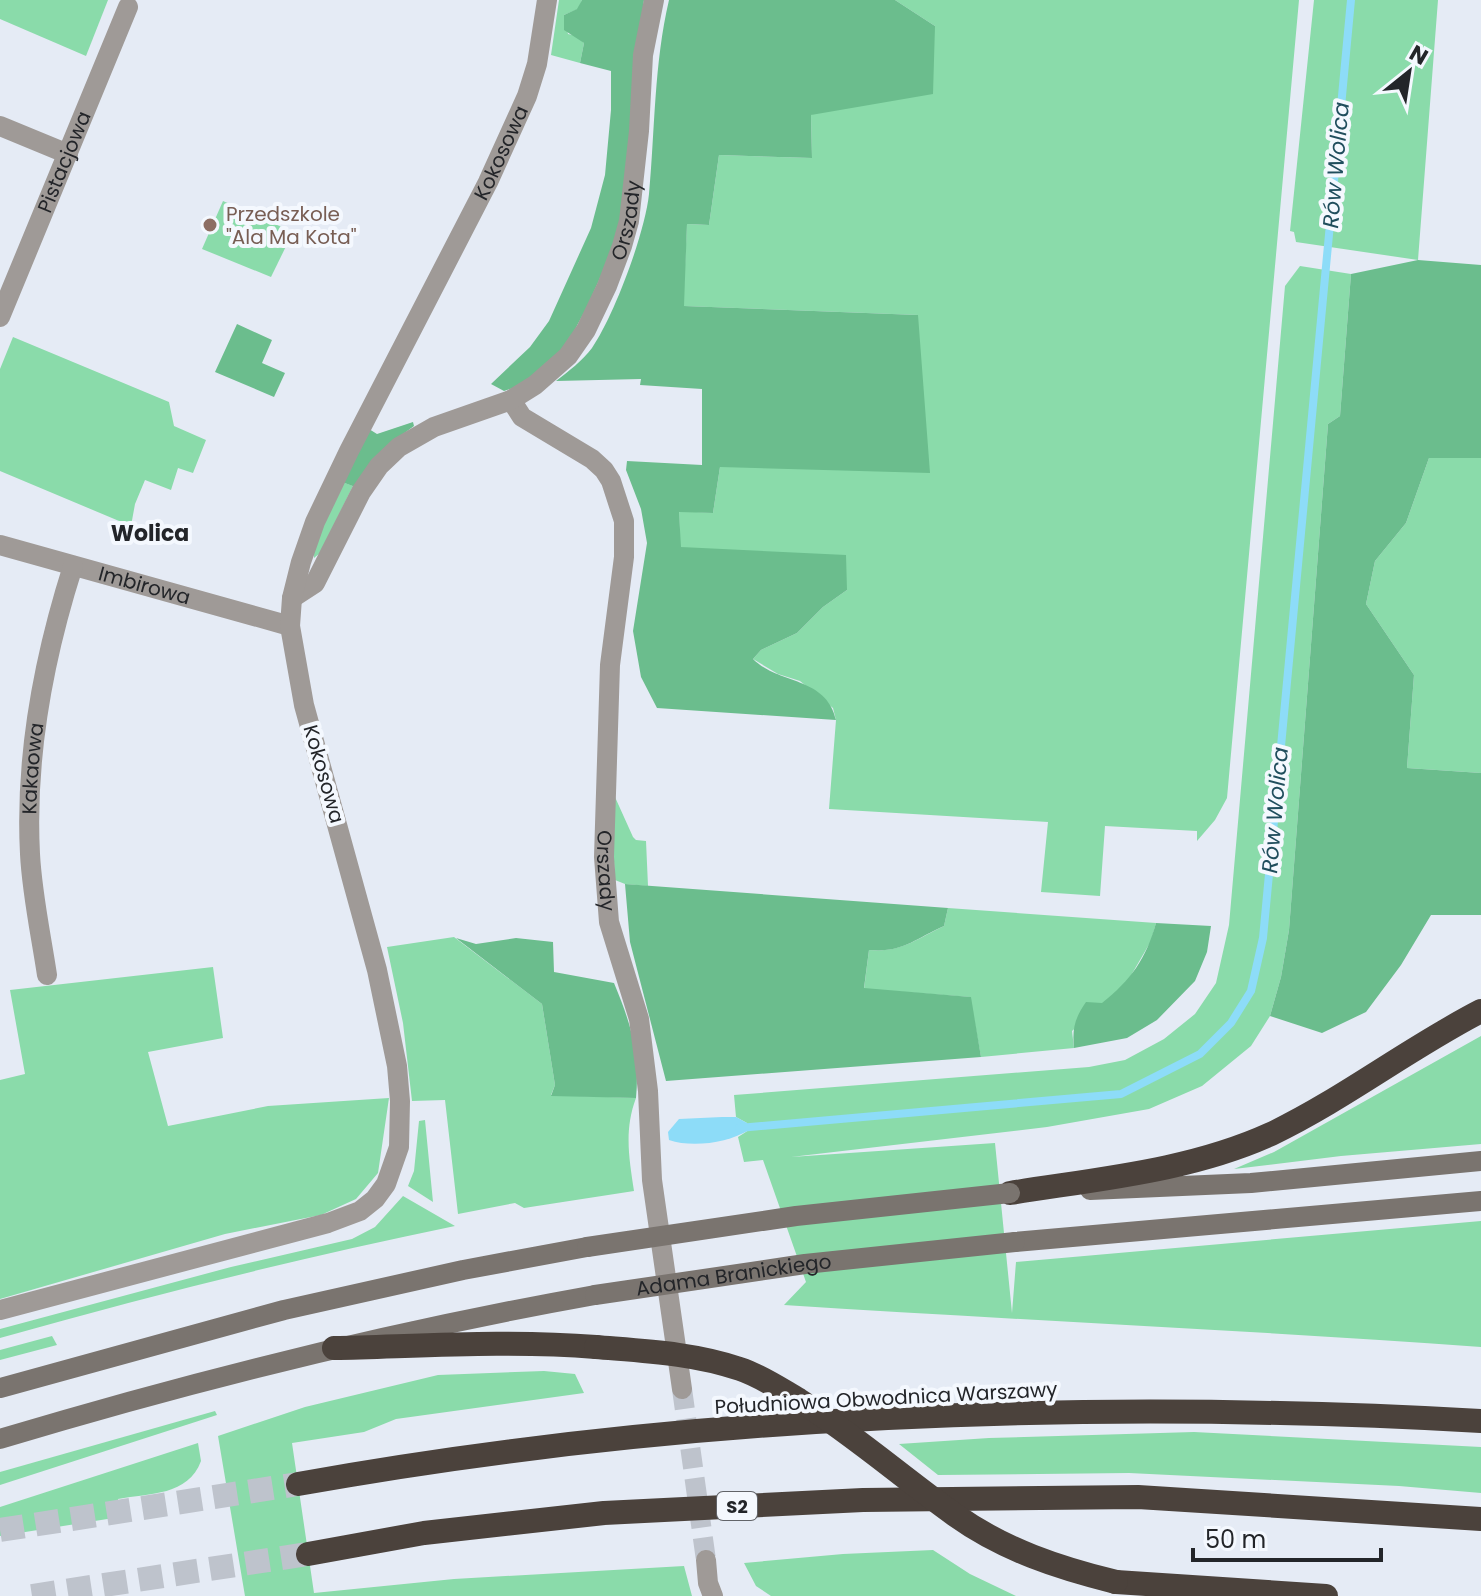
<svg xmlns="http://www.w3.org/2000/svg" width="1481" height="1596" font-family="Poppins,sans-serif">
	<rect width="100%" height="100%" fill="#e5ebf5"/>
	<g fill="#8adbaa">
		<path d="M 0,0 L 108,0 L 86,56 L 0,19 Z"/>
		<path d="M 559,0 L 582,0 L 578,9 L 564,15 L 568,34 L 577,36 L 584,43 L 580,63 L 551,55 Z"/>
		<path d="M 895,0 L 1299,0 L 1227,798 L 1215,820 L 1197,841 L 1197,831 L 1105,826 L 1100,896 L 1041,892 L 1048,822 L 829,809 L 836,720 L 833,708 L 800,681 L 778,674 L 753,659 L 761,650 L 797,633 L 823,607 L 847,590 L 680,547 L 679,511 L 713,513 L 720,467 L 918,315 L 683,306 L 687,224 L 709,225 L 719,155 L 812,158 L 811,115 L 935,26 Z"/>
		<path d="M 1314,0 L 1438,0 L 1418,260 L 1296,242 L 1294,232 L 1290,231 Z"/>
		<path d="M 223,201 L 293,232 L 271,277 L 202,249 Z"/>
		<path d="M 1300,266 L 1351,274 L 1340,416 L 1328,424 L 1289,930 L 1281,977 L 1270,1016 L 1251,1046 L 1202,1086 L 1149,1109 L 1047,1127 L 791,1157 L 995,1143 L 1012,1313 L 1016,1262 L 1481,1221 L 1481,1347 C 1249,1330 1016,1320 784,1305 L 806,1282 L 763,1160 L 744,1162 L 738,1137 L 749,1130 L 747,1123 L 736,1117 L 734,1095 L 1089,1067 L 1125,1060 L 1164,1039 L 1195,1014 L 1216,983 L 1229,925 L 1285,286 Z"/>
		<path d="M 13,337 L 169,402 L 174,426 L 206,440 L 193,473 L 178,468 L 171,490 L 145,480 L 135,504 L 131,526 L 0,471 L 0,369 Z"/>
		<path d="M 1429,458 L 1481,458 L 1481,773 L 1407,768 L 1414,675 L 1366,604 L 1375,561 L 1406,523 Z"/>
		<path d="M 342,482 L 353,486 L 320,553 L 314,558 L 314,547 Z"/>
		<path d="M 610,786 L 633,837 L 636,840 L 646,841 L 648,886 L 625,884 L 615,880 Z"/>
		<path d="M 948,908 L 1156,923 L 1151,941 L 1126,984 L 1072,1031 L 1074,1048 L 981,1057 L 970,997 L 864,989 L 869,950 C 901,953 916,939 944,926 Z"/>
		<path d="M 454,937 L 542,1004 L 555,1085 L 551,1095 L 636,1098 C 624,1130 629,1158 634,1191 L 524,1208 L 515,1203 L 458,1214 L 445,1100 L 412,1101 L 403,1023 L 387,947 Z"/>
		<path d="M 213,967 L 223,1038 L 148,1052 L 168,1126 L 268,1106 L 389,1098 L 378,1173 L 356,1199 L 321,1215 L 225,1234 L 0,1299 L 0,1080 L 25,1074 L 10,990 Z"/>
		<path d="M 1481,1036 L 1481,1144 L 1341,1156 L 1234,1169 L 1274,1152 Z"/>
		<path d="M 425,1120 L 433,1202 L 408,1186 L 414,1171 L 419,1121 Z"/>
		<path d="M 403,1196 L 455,1226 C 300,1258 152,1295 0,1338 L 0,1329 L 231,1267 L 352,1239 L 375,1227 Z"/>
		<path d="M 52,1336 L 57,1345 L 0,1360 L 0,1350 Z"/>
		<path d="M 544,1371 L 575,1374 L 584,1393 L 396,1419 L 364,1432 L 292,1443 L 314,1593 L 454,1579 L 684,1566 L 692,1596 L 245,1596 L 218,1436 L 305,1407 L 438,1375 Z"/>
		<path d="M 215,1411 L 217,1415 L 0,1485 L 0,1472 Z"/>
		<path d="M 1194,1432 L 1481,1447 L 1481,1493 L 1399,1486 L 1129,1473 L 938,1475 L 899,1444 L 989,1438 Z"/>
		<path d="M 198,1443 L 201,1461 C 188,1496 150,1493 118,1499 L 120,1517 L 0,1536 L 0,1507 Z"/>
		<path d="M 933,1550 L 970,1574 L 1016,1596 L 771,1596 L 756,1586 L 744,1563 L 843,1554 Z"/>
	</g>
	<g fill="#6bbd8d">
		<path d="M 582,0 L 644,0 L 634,76 L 634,114 L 618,238 L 587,307 L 564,350 L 522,385 L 504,391 L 491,384 L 530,347 L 549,321 L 591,228 L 605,175 L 611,110 L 611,71 L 580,63 L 584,43 L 564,30 L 564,15 L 577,9 Z"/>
		<path d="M 669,0 L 895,0 L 935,26 L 933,94 L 811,115 L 812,158 L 719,155 L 709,225 L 687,224 L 684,306 L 918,315 L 930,473 L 720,467 L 713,513 L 679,512 L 681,547 L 846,555 L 847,590 L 823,607 L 797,633 L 761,650 L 753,659 C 779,685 826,676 836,720 L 657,708 L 641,677 L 633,631 L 647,543 L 641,509 L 626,470 L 627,461 L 702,465 L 702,389 L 640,385 L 641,379 L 556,381 C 569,371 582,361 592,348 C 614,316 645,233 649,194 C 655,129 654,64 669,0 Z"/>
		<path d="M 1418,260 L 1481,265 L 1481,458 L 1429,458 L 1406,523 L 1375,561 L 1366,604 L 1414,675 L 1407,768 L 1481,773 L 1481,915 L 1431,915 L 1401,965 L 1366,1012 L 1322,1033 L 1270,1016 L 1281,977 L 1289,930 L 1328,424 L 1340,416 L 1351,274 Z"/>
		<path d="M 237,324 L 272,340 L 262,363 L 285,373 L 274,397 L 215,372 Z"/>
		<path d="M 413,422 L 414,426 L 395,440 L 358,488 L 342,482 L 369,429 L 377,434 Z"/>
		<path d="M 625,884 L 948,908 L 944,926 C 914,939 903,953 869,950 L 864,988 L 971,997 L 981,1057 L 666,1081 L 630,942 Z"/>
		<path d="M 1156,923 L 1211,926 L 1207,952 L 1195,981 L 1157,1020 L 1127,1038 L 1074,1048 C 1072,1028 1075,1018 1086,1002 L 1102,1003 C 1131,980 1146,959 1156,923 Z"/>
		<path d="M 456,938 L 476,944 L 516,938 L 553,942 L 554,972 L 614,983 C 631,1024 640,1053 636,1098 L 551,1096 L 555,1085 L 542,1004 Z"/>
	</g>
	<path fill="#8ddcf8" d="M 722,1117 L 736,1117 L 747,1123 L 749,1130 C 728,1143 692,1148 669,1140 L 668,1132 L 679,1119 Z"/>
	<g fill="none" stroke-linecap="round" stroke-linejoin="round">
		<path stroke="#8ddcf8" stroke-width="8" d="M 739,1128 L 1121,1094 L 1200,1054 L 1231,1023 L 1251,991 L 1263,938 L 1351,0"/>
		<path stroke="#bec3cc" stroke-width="20" stroke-dasharray="20 10" stroke-linecap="butt" d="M 682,1389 L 706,1560"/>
		<g stroke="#bec3cc" stroke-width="24" stroke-dasharray="24 12" stroke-linecap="butt">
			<path d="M 0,1530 L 298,1484"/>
			<path d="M 32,1596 L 308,1554"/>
		</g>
		<g stroke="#9f9a97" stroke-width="20">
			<path d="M 0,126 L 68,154"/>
			<path id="s1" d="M 0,317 L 128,7"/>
			<path id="s2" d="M 511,400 L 522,417 L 592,459 L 604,470 L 611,481 L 624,521 L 624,557 L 610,665 L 604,857 L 609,922 L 639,1019 L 648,1091 L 652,1180 L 682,1389"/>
			<path id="s3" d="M 0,545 L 290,626"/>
			<path id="s4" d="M 292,598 L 315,583 L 361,492 L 379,466 L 399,447 L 434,427 L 511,400 L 535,385 L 568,356 L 586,330 L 607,286 L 622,246 L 629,221 L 639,131 L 643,55 L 654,0"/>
			<path id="s5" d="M 47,975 C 41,935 32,894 30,854 C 25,758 44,657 73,566"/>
			<path id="s6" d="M 0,1310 L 328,1223 L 360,1211 L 375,1199 L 386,1184 L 399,1147 L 400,1101 L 397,1066 L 377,970 L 304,705 L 290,626 L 292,598 L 301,562 L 315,522 L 349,451 L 488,182 L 527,96 L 537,64 L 547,0"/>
			<path d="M 706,1560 L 708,1583 L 713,1596"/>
		</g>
		<g stroke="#7a746f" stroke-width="20">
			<path d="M 1090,1190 L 1251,1183 L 1481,1161"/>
			<path d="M 1015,1242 L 1481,1201"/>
			<path d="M 0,1388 L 284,1310 L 463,1270 L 587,1247"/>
			<path d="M 0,1439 C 196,1380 394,1331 595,1295"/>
		</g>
		<g stroke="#4b423c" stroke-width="24">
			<path d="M 1010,1193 C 1097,1179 1190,1171 1271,1134 C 1344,1099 1409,1048 1481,1011"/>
			<path d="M 334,1348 C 422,1346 509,1340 596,1347"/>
			<path d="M 298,1484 C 687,1414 1087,1399 1481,1421"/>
			<path d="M 308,1554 L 424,1533 L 604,1513 L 863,1500 L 1138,1497 L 1481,1519"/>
			<path d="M 1116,1582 L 1326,1596"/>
		</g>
		<g stroke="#7a746f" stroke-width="20">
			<path d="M 587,1247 L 796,1216 L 1010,1193"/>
			<path id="s7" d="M 595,1295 L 805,1264 L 1015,1242"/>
		</g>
		<path stroke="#4b423c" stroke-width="24" d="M 596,1347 C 644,1351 694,1353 740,1369 C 761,1376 780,1389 799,1400 C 854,1435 902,1477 955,1515 C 1004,1550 1059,1568 1116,1582"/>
	</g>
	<circle fill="#8d6e63" stroke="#f4f8fe" stroke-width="3" cx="210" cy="225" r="8"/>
	<g text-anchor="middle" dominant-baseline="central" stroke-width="8" stroke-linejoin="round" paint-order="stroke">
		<rect fill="#f4f8fe" stroke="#626469" stroke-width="2" x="717" y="1492" width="40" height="28" rx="6"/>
		<g font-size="18" font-weight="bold" fill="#232529">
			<text x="737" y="1506">S2</text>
		</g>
		<g font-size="20" fill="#232529" stroke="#f4f8fe">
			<text stroke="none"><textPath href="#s6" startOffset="1506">Kokosowa</textPath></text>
			<text stroke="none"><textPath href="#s1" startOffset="168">Pistacjowa</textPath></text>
			<text stroke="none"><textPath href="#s4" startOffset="532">Orszady</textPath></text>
			<text stroke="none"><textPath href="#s3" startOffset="150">Imbirowa</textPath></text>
			<text stroke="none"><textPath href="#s5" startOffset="208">Kakaowa</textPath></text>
			<text transform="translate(324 774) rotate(74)">Kokosowa</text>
			<text stroke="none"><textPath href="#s2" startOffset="524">Orszady</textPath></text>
			<text stroke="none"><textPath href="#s7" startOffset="140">Adama Branickiego</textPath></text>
			<text transform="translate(886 1398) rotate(-3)">Południowa Obwodnica Warszawy</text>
		</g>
		<g font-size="20" fill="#785e54" stroke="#f4f8fe" text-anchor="start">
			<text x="226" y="214">Przedszkole<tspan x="226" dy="23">"Ala Ma Kota"</tspan></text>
		</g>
		<g font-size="22" font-style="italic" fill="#204e5d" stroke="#f4f8fe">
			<text transform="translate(1336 165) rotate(-85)">Rów Wolica</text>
			<text transform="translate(1275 810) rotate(-85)">Rów Wolica</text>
		</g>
		<g font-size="22" font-weight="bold" fill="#232529" stroke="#f4f8fe">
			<text x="150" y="533">Wolica</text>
		</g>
	</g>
	<g transform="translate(1409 72) rotate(30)" stroke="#f4f8fe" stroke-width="6" paint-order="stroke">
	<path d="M0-6L14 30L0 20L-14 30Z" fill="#232529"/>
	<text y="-12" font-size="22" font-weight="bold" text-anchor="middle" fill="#232529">N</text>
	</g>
	<path d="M1193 1548v12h188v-12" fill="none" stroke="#232529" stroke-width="4"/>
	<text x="1205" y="1548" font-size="24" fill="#232529" stroke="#f4f8fe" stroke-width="6" paint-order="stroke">50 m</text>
</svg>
